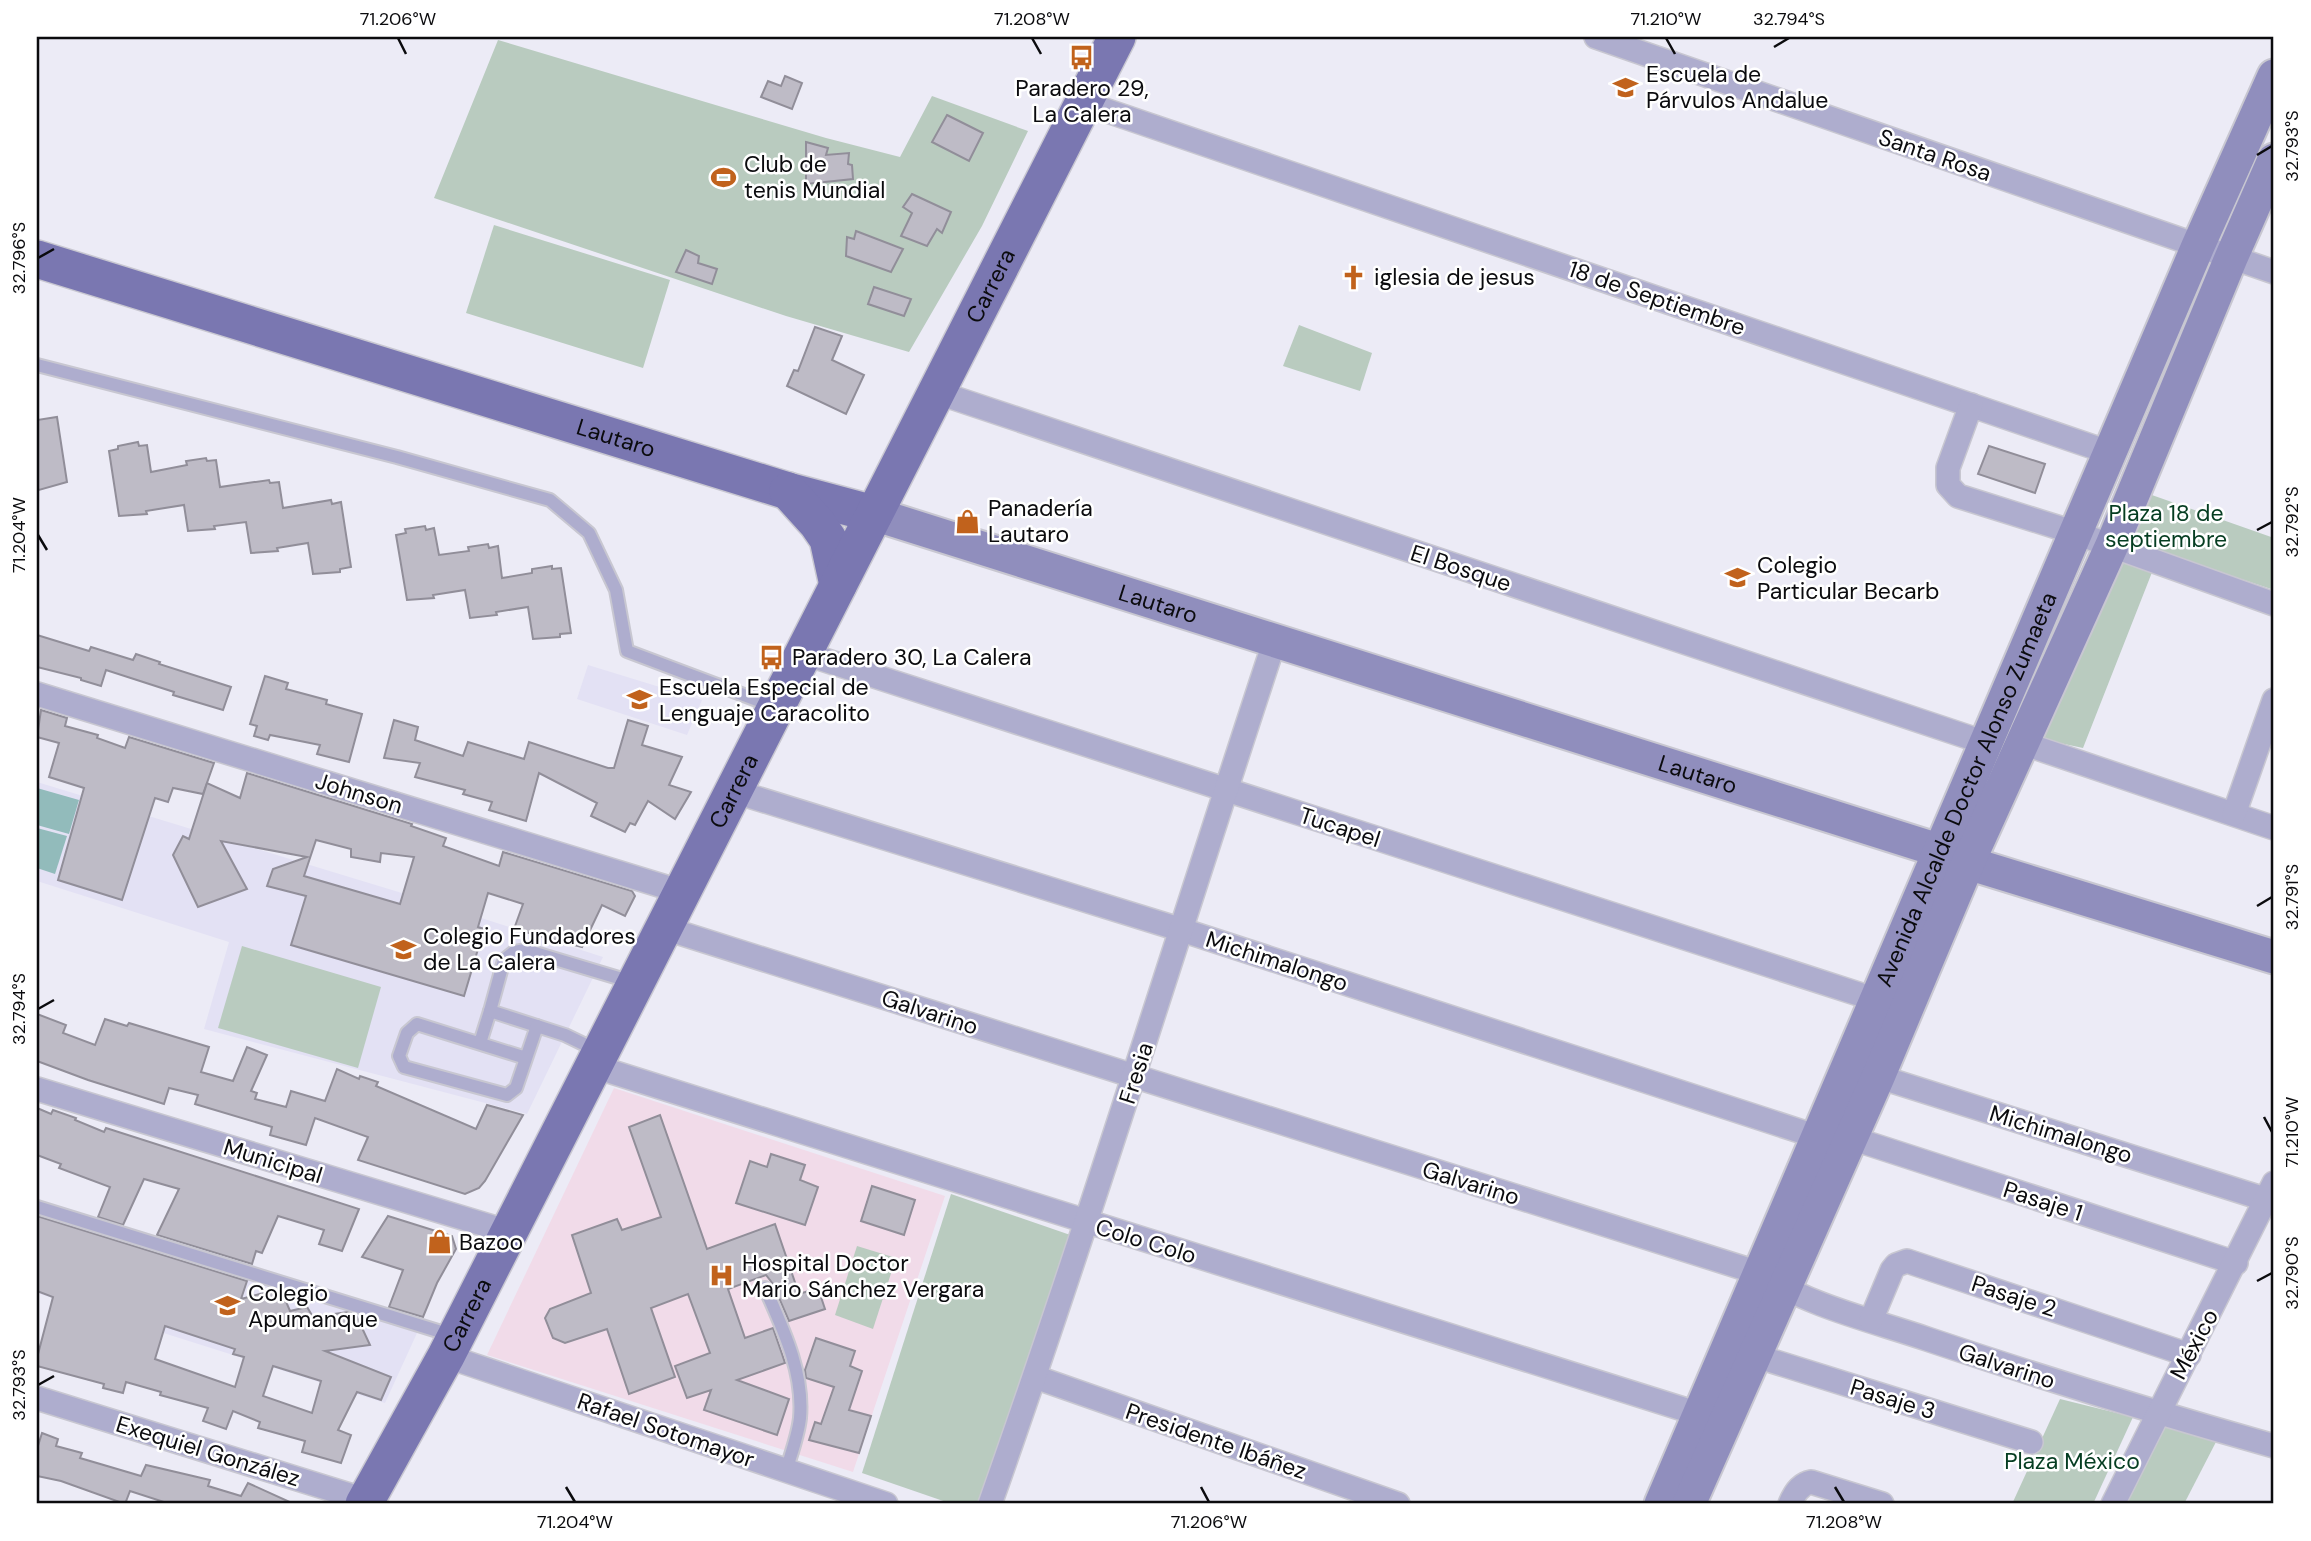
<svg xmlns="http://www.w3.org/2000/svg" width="2311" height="1541" font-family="'DM Sans',sans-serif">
	<rect width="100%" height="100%" fill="#ecebf6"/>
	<g fill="#e3e1f4">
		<path d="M 588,665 L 702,700 L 687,735 L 577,699 Z"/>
		<path d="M 37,782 L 438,904 L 603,957 L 527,1114 L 204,1029 L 229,942 L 37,881 Z"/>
		<path d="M 37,1204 L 423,1320 L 385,1403 L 37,1293 Z"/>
	</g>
	<path fill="#f1dbe9" d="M 614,1088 L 945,1196 L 853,1472 L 487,1355 Z"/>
	<g fill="#b9cbbf">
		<path d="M 498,40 L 826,138 L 900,157 L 932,96 L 1028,131 L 982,226 L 909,352 L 786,316 L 434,198 Z"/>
		<path d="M 494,225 L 670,280 L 643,368 L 466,313 Z"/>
		<path d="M 1299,325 L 1372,353 L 1360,391 L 1283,366 Z"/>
		<path d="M 2149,494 L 2274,538 L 2274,590 L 2160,552 L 2083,748 L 2041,739 Z"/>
		<path d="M 242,946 L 381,987 L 358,1068 L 218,1028 Z"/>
		<path d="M 951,1194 L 1079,1238 L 986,1504 L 952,1504 L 862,1473 Z"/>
		<path d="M 857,1246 L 896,1258 L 873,1329 L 835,1315 Z"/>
		<path d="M 2060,1399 L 2133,1417 L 2093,1504 L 2012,1504 Z"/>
		<path d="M 2150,1419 L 2217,1440 L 2184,1504 L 2110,1504 Z"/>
	</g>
	<g fill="#92bbbb">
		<path d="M 37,788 L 79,800 L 69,834 L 37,825 Z"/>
		<path d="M 37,828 L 67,836 L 55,874 L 37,868 Z"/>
	</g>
	<g fill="#bebbc6" stroke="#918e99" stroke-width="2" fill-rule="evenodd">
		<path d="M 785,76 L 802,83 L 792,109 L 761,97 L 768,81 L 781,86 Z"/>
		<path d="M 947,115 L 983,133 L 969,161 L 932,142 Z"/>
		<path d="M 806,142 L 828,148 L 826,155 L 849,153 L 848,164 L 852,165 L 853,179 L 806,184 Z"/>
		<path d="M 912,194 L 951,212 L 942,233 L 937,229 L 927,246 L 901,236 L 912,213 L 903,207 Z"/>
		<path d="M 856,231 L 903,249 L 891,272 L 846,256 L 847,237 L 854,239 Z"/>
		<path d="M 686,250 L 699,256 L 698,263 L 717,269 L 712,284 L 676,272 Z"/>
		<path d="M 874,287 L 911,299 L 904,316 L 868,304 Z"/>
		<path d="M 815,327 L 842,336 L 832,360 L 864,375 L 846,414 L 787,386 L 794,370 L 798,371 Z"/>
		<path d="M 57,417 L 67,482 L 39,490 L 37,488 L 37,420 Z"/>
		<path d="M 138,442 L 139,446 L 147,445 L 151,472 L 187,465 L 186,461 L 206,458 L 207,461 L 216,460 L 220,487 L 269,480 L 270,483 L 279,482 L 283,508 L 331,500 L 332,504 L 341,502 L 351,567 L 340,569 L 340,572 L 313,574 L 308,543 L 277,548 L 278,551 L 251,553 L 246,522 L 214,526 L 215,529 L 188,531 L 184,505 L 146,511 L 147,514 L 119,516 L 109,451 L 118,449 L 118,446 Z"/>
		<path d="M 1989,446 L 2045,464 L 2035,493 L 1978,474 Z"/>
		<path d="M 425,526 L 426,530 L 434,528 L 439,555 L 469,551 L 468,547 L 488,544 L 489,548 L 498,546 L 502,578 L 532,573 L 532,569 L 552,566 L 552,569 L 561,568 L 571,633 L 560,634 L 560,637 L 533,639 L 528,607 L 496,612 L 497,615 L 470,618 L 465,590 L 433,595 L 434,598 L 407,600 L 396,535 L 406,533 L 405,529 Z"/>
		<path d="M 37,635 L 89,651 L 91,647 L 133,660 L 136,654 L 160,662 L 159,664 L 231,687 L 223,710 L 173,695 L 174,692 L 106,670 L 101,686 L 81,680 L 81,678 L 37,667 Z"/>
		<path d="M 265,676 L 288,683 L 286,689 L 327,700 L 326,704 L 362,714 L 349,762 L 317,754 L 320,745 L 270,735 L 268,740 L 254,736 L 257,726 L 250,724 Z"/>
		<path d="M 41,710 L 67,718 L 65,726 L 98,735 L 97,738 L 125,748 L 129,737 L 214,763 L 203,794 L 173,788 L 168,802 L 155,798 L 122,900 L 58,880 L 84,788 L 49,777 L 59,743 L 37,737 Z"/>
		<path d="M 394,720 L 418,727 L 415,740 L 463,756 L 468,742 L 524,759 L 529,742 L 608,768 L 614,768 L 628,720 L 648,726 L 642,745 L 682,757 L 669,785 L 691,792 L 675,819 L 648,801 L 635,825 L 630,823 L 625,832 L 591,816 L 597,803 L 539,773 L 526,821 L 489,810 L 492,802 L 463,794 L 465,790 L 415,777 L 420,763 L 384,758 Z"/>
		<path d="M 247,773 L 412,824 L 411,826 L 446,838 L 443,846 L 499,866 L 503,852 L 632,891 L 635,896 L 625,916 L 602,905 L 582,947 L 514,929 L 523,904 L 488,893 L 478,927 L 484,929 L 464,996 L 291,945 L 306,896 L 267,886 L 273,869 L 307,857 L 221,841 L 247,889 L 198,907 L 173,855 L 183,836 L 189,839 L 207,783 L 240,798 ZM 316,840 L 351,849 L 351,857 L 380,862 L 381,853 L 414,857 L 400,904 L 304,876 Z"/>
		<path d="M 37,1014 L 66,1025 L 63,1033 L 95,1045 L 105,1019 L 127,1026 L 129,1023 L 209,1047 L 201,1072 L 233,1081 L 247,1047 L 267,1055 L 251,1091 L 257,1093 L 255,1099 L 286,1107 L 291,1091 L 325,1101 L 337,1069 L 359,1079 L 360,1076 L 378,1082 L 376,1086 L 476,1129 L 487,1105 L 523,1115 L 485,1181 L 479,1188 L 465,1194 L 358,1160 L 368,1137 L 315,1118 L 306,1145 L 270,1135 L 272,1127 L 195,1104 L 198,1095 L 169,1088 L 164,1104 L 88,1080 L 37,1061 Z"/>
		<path d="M 37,1108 L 51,1114 L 53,1110 L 76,1118 L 75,1120 L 104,1132 L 106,1128 L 359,1209 L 342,1251 L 319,1244 L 324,1230 L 278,1216 L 262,1253 L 256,1251 L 252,1264 L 157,1235 L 179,1189 L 144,1179 L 123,1225 L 98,1217 L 110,1187 L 59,1168 L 61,1164 L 37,1155 Z"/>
		<path d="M 660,1115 L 707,1249 L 775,1224 L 799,1294 L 818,1288 L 825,1309 L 789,1321 L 773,1284 L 766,1275 L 728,1289 L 745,1338 L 773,1328 L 782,1354 L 785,1363 L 737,1380 L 789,1399 L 777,1435 L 704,1410 L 711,1390 L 687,1398 L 675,1366 L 710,1353 L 688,1294 L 651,1308 L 675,1377 L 629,1394 L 607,1329 L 565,1343 L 553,1338 L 545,1318 L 550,1309 L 591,1293 L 572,1235 L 617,1219 L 622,1230 L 661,1217 L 629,1127 Z"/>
		<path d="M 771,1154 L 805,1165 L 800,1180 L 818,1187 L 805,1225 L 736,1203 L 750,1161 L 767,1167 Z"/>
		<path d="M 872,1186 L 915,1200 L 904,1235 L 861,1221 Z"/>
		<path d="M 37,1216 L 247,1281 L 241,1299 L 275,1290 L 282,1292 L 290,1311 L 307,1307 L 313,1317 L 348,1312 L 356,1315 L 370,1345 L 325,1351 L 391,1377 L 381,1400 L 357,1392 L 338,1430 L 351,1435 L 341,1463 L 302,1452 L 305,1441 L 258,1428 L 260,1422 L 233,1411 L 226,1429 L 203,1421 L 208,1408 L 160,1395 L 161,1392 L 126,1382 L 123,1393 L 103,1388 L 104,1384 L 37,1366 L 37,1358 L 53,1297 L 37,1291 ZM 165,1326 L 235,1349 L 233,1354 L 244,1357 L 235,1387 L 155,1359 ZM 273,1366 L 321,1381 L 312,1413 L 263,1396 Z"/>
		<path d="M 388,1216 L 452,1236 L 456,1249 L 437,1283 L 423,1317 L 389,1307 L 403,1270 L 362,1257 Z"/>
		<path d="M 816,1338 L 855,1351 L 850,1366 L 862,1371 L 849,1410 L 871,1416 L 859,1453 L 809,1440 L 815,1422 L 821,1424 L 834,1387 L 806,1378 L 805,1370 Z"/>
		<path d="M 42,1433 L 58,1439 L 56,1446 L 82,1453 L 80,1458 L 141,1476 L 146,1465 L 210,1480 L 208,1486 L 241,1496 L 248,1483 L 294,1504 L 170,1504 L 130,1491 L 125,1504 L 61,1481 L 37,1476 L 37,1449 Z"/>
	</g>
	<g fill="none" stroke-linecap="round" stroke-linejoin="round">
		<defs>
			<g id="lane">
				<path d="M 37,365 L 397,457 L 550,500 L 589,533 L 616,590 L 627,651 L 773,706"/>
				<path d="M 480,1043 L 490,1011"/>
				<path d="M 598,1051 L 565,1035 L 490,1011 L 504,960 L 514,952 L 525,950 L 632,982"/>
				<path d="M 526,1058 L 417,1024 L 407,1033 L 399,1056 L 404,1067 L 507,1095 L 516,1088 L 537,1026"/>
				<path d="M 37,1207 L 454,1336"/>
				<path d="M 765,1288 C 783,1329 804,1372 800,1418 C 798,1436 791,1454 786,1471"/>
			</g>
			<g id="street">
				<path d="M 1596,37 L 2274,272"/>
				<path d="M 1084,103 L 2111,453"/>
				<path d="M 936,392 L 1986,743"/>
				<path d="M 1971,405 L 1948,468 L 1948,485 L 1958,496 L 2076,533 L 2274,604"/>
				<path d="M 803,653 C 1162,766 1518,887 1877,1000"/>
				<path d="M 37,694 L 682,892"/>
				<path d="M 2022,743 L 2274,828"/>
				<path d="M 733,791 L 1182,930 L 1818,1137"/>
				<path d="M 2234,814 L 2274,700"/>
				<path d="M 664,928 L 1759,1273 C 1809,1306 1871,1320 1927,1339 C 2042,1378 2157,1413 2274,1446"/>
				<path d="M 593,1066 L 1699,1414"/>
				<path d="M 1867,1073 L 2274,1202"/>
				<path d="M 37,1089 L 509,1232"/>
				<path d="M 1851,1138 L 2236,1263"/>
				<path d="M 1871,1320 L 1892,1270 L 1896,1265 L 1907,1261 L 2189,1355"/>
				<path d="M 446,1356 L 886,1504"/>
				<path d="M 1756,1356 L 2031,1442"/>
				<path d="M 1035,1377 L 1398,1504"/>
				<path d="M 37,1398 L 375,1503"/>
				<path d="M 990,1504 C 1091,1218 1180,928 1275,640"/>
				<path d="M 1790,1504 C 1794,1494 1800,1484 1811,1482 L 1882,1504"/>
				<path d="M 2113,1504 L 2274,1183"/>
			</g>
			<g id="secondary">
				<path id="s1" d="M 874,514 L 1941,851 L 1968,863 L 2274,957"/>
				<path id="s2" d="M 1661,1504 L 2198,246 L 2274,76"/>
				<path d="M 1689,1504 L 1878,1077 L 1968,863 L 2112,545 L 2231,258 L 2274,160"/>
			</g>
			<g id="primary">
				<path id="s3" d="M 37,259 L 788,491 L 874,514"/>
				<path d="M 788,491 L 817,523 L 828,539 L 838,585"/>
				<path id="s4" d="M 364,1504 L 446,1356 L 1117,37"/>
			</g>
		</defs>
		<use href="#lane" stroke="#c8c7d1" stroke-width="16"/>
		<use href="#street" stroke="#c8c7d1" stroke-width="26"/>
		<use href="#secondary" stroke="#c8c7d1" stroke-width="37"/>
		<use href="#primary" stroke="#c8c7d1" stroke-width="40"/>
		<use href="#lane" stroke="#aeadce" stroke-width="12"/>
		<use href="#street" stroke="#aeadce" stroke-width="23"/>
		<use href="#secondary" stroke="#908ebd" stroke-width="33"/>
		<use href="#primary" stroke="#7a77b1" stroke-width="37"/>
	</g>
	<path fill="none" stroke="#0b0b0e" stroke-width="2.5" d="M 398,38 L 406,54M 1032,38 L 1041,54M 1666,38 L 1675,54M 1774,47 L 1789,38M 2257,155 L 2272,146M 38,258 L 54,249M 2257,530 L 2272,522M 38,535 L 47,550M 2257,906 L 2272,897M 38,1009 L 54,1000M 2264,1117 L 2272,1132M 2257,1281 L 2272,1273M 38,1385 L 54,1376M 566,1487 L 575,1502M 1201,1487 L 1209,1502M 1835,1487 L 1844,1502"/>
	<defs>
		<symbol id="bus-bare" viewBox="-9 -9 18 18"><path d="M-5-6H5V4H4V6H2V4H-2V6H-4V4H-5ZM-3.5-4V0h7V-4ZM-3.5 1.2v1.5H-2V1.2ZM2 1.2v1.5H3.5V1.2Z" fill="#c1621c" stroke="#fff" stroke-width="2.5" paint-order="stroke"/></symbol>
		<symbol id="school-bare" viewBox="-9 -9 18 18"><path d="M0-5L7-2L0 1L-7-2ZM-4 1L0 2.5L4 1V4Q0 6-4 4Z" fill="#c1621c" stroke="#fff" stroke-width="2.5" paint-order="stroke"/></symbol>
		<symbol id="stadium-bare" viewBox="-9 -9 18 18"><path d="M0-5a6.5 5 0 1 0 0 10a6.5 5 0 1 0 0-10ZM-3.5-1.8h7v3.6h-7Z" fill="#c1621c" stroke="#fff" stroke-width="2.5" paint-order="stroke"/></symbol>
		<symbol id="church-bare" viewBox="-9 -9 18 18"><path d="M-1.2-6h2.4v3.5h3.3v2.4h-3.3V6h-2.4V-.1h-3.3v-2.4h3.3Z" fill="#c1621c" stroke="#fff" stroke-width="2.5" paint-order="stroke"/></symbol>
		<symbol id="shop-bare" viewBox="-9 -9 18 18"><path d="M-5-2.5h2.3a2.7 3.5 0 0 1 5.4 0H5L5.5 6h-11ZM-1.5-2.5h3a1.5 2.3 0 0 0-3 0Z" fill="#c1621c" stroke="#fff" stroke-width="2.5" paint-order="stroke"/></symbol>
		<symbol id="hospital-bare" viewBox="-9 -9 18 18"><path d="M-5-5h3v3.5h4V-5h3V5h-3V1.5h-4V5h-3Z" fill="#c1621c" stroke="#fff" stroke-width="2.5" paint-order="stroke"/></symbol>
	</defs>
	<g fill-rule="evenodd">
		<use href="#bus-bare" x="1064" y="40" width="35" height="35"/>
		<use href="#school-bare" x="1608" y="70" width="35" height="35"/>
		<use href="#stadium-bare" x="706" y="160" width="35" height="35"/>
		<use href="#church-bare" x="1336" y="260" width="35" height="35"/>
		<use href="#shop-bare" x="950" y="504" width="35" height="35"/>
		<use href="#school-bare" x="1720" y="560" width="35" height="35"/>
		<use href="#bus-bare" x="754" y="640" width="35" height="35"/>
		<use href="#school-bare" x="622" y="682" width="35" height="35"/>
		<use href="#school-bare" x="386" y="932" width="35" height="35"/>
		<use href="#shop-bare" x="422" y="1224" width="35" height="35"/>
		<use href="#hospital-bare" x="704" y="1258" width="35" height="35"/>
		<use href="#school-bare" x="210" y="1288" width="35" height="35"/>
	</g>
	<g text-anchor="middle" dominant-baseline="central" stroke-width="5" stroke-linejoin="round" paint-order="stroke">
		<g font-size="23" fill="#0b0b0e" stroke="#fff" text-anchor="start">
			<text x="1646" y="74">Escuela de<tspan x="1646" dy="26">Párvulos Andalue</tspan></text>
			<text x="1082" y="88" text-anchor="middle">Paradero 29,<tspan x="1082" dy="26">La Calera</tspan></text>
			<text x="744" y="164">Club de<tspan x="744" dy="26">tenis Mundial</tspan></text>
			<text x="1374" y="277">iglesia de jesus</text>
			<text x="988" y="508">Panadería<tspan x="988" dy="26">Lautaro</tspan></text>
			<text x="1757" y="565">Colegio<tspan x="1757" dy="26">Particular Becarb</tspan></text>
			<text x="792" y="657">Paradero 30, La Calera</text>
			<text x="659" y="687">Escuela Especial de<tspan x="659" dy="26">Lenguaje Caracolito</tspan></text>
			<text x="423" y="936">Colegio Fundadores<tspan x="423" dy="26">de La Calera</tspan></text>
			<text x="459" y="1242">Bazoo</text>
			<text x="742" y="1263">Hospital Doctor<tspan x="742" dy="26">Mario Sánchez Vergara</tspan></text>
			<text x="248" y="1293">Colegio<tspan x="248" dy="26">Apumanque</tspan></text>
		</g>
		<g font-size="23" fill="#0b0b0e" stroke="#fff">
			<text transform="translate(1935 155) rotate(19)">Santa Rosa</text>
			<text stroke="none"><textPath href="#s4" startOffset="1370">Carrera</textPath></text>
			<text transform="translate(1657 298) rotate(19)">18 de Septiembre</text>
			<text stroke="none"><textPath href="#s3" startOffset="606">Lautaro</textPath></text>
			<text transform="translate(1461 568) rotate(18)">El Bosque</text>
			<text stroke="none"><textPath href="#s1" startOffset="298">Lautaro</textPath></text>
			<text stroke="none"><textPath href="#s1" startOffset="864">Lautaro</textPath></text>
			<text stroke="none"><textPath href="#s2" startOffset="777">Avenida Alcalde Doctor Alonso Zumaeta</textPath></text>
			<text stroke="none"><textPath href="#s4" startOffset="803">Carrera</textPath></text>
			<text transform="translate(359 793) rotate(17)">Johnson</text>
			<text transform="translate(1340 827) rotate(18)">Tucapel</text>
			<text transform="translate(1277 961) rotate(18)">Michimalongo</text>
			<text transform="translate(930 1012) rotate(18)">Galvarino</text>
			<text transform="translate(1136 1073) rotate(-72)">Fresia</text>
			<text transform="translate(2061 1134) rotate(17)">Michimalongo</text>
			<text transform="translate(273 1161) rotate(17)">Municipal</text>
			<text transform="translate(1471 1183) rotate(17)">Galvarino</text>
			<text transform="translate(2043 1201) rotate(18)">Pasaje 1</text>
			<text transform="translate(1146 1241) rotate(17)">Colo Colo</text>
			<text transform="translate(2014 1296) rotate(18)">Pasaje 2</text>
			<text stroke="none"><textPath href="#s4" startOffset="215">Carrera</textPath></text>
			<text transform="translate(2194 1344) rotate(-62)">México</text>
			<text transform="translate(2007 1366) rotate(18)">Galvarino</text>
			<text transform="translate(1893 1399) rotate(17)">Pasaje 3</text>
			<text transform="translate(666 1430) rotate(19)">Rafael Sotomayor</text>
			<text transform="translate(1216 1441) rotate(19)">Presidente Ibáñez</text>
			<text transform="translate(208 1451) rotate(17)">Exequiel González</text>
		</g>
		<g font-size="23" fill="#053d21" stroke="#fff">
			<text x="2166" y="513">Plaza 18 de<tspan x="2166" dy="26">septiembre</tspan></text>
			<text x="2072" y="1461">Plaza México</text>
		</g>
	</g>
	<rect width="2311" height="1541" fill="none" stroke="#ffffff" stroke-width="77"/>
	<rect x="38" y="38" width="2234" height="1464" fill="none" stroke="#0b0b0e" stroke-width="2.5"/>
	<g font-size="18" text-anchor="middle" fill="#0b0b0e">
		<text x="398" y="25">71.206°W</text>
		<text x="1032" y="25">71.208°W</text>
		<text x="1666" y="25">71.210°W</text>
		<text x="1789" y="25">32.794°S</text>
		<text transform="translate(2292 146) rotate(-90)" y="6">32.793°S</text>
		<text transform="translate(19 258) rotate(-90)" y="6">32.796°S</text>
		<text transform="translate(2292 522) rotate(-90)" y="6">32.792°S</text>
		<text transform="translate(19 535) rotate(-90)" y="6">71.204°W</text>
		<text transform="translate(2292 897) rotate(-90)" y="6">32.791°S</text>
		<text transform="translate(19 1009) rotate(-90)" y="6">32.794°S</text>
		<text transform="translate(2292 1132) rotate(-90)" y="6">71.210°W</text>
		<text transform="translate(2292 1273) rotate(-90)" y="6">32.790°S</text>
		<text transform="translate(19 1385) rotate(-90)" y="6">32.793°S</text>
		<text x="575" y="1528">71.204°W</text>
		<text x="1209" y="1528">71.206°W</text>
		<text x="1844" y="1528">71.208°W</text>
	</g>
</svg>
